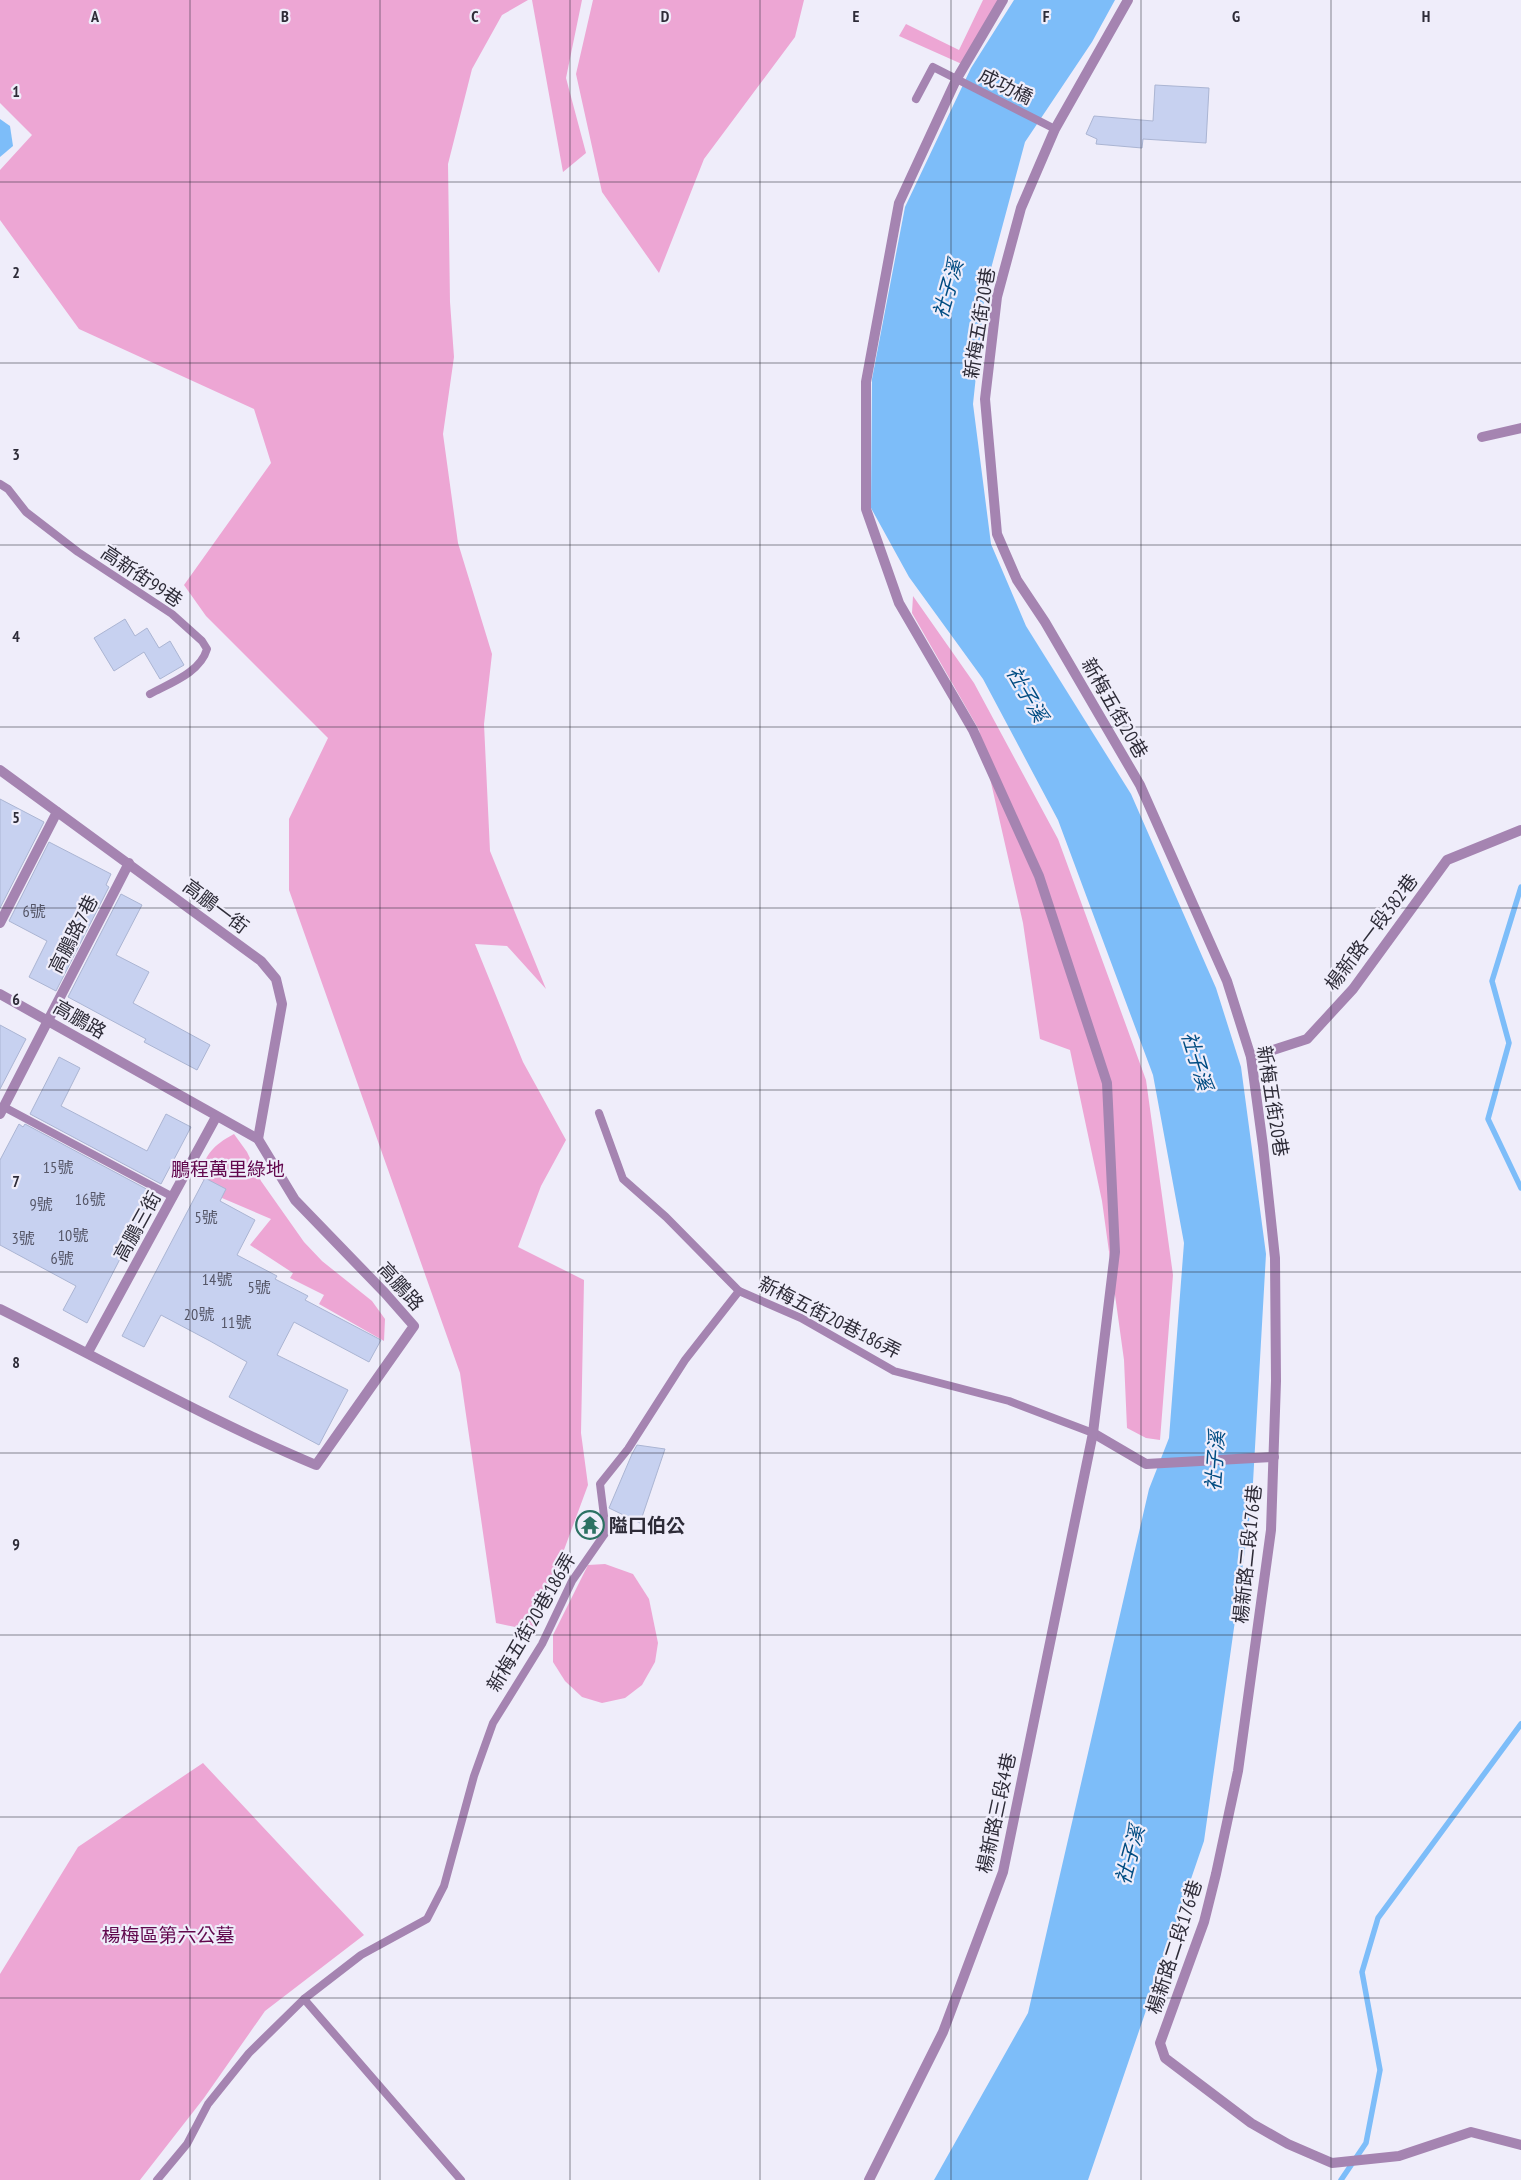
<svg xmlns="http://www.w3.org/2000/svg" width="1521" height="2180" font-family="'PT Sans Narrow','Noto Sans TC',sans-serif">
	<rect width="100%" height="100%" fill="#efedfa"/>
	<g fill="#eda6d4">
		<path d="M 0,0 L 528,0 L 502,15 L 472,69 L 448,164 L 450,302 L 454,357 L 443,434 L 458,543 L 492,654 L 484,724 L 490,851 L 546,989 L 507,946 L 475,944 L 523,1062 L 566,1140 L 541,1186 L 518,1247 L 584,1280 L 581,1433 L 588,1485 L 534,1631 L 496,1623 L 460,1373 L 289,890 L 289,819 L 328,738 L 206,616 L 184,585 L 271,463 L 254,409 L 79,329 L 0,220 L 0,170 L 32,135 L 0,103 Z"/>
		<path d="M 532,0 L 582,0 L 566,78 L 586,153 L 563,172 Z"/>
		<path d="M 593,0 L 804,0 L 795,37 L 704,159 L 659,273 L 602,192 L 576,74 Z"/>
		<path d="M 983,0 L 1005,0 L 964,65 L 899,36 L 906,24 L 959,50 Z"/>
		<path d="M 913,596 L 974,683 L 1058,839 L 1146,1080 L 1173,1275 L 1160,1440 L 1146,1438 L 1127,1428 L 1124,1360 L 1102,1201 L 1070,1050 L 1040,1039 L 1023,923 L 979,730 L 912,613 Z"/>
		<path d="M 234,1134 L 247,1152 L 261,1181 L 304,1242 L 322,1261 L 372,1301 L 385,1319 L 384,1341 L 319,1304 L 324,1295 L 290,1278 L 293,1273 L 250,1245 L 271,1219 L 222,1198 L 199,1176 C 207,1153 212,1146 234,1134 Z"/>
		<path d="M 605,1564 L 633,1574 L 649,1599 L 658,1643 L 655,1662 L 642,1685 L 625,1698 L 602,1703 L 582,1697 L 565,1681 L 553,1662 L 553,1635 L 588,1565 Z"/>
		<path d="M 203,1763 L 364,1935 L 265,2011 L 204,2098 L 140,2180 L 0,2180 L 0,1974 L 78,1847 Z"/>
	</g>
	<g fill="#7dbdf9">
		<path d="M 1014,0 L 1115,0 L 1092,42 L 1025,142 L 985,291 L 973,404 L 991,544 L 1026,626 L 1131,794 L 1216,988 L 1241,1067 L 1266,1254 L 1252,1500 L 1204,1841 L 1088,2180 L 934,2180 L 1028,2013 L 1149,1489 L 1169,1438 L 1184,1243 L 1153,1075 L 1058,820 L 983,679 L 909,577 L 871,508 L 872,379 L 905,207 L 971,68 Z"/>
		<path d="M 0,119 L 10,126 L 13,146 L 0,157 Z"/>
	</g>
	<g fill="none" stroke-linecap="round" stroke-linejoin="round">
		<g stroke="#7dbdf9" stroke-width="5.5">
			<path d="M 1521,887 L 1492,981 L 1509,1043 L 1488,1119 L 1521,1188"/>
			<path d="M 1341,2180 L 1366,2143 L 1380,2070 L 1362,1972 L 1378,1918 L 1521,1724"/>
		</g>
	</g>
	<g fill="#c7d1f0" stroke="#abb5d3">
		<path d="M 1155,85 L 1209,88 L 1206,143 L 1143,139 L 1142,148 L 1096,144 L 1097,139 L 1086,134 L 1094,116 L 1153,121 Z"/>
		<path d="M 125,619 L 135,636 L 147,628 L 159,648 L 170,641 L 184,665 L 160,679 L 144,652 L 114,671 L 94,638 Z"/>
		<path d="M 0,799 L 44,822 L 0,908 Z"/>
		<path d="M 49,842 L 111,874 L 106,885 L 109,887 L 56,991 L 29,977 L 47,941 L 9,921 Z"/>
		<path d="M 121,894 L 142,905 L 116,955 L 149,972 L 133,1003 L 210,1045 L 197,1070 L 144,1042 L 146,1039 L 68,997 Z"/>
		<path d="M 0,1025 L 26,1039 L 0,1089 Z"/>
		<path d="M 59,1057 L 80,1068 L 61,1106 L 147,1151 L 166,1114 L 191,1127 L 161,1184 L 30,1114 Z"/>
		<path d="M 19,1124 L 23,1127 L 25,1124 L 154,1193 L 87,1323 L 63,1310 L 76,1286 L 0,1245 L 0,1160 Z"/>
		<path d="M 205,1178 L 226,1189 L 220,1201 L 255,1220 L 237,1255 L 277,1276 L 275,1279 L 308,1296 L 305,1300 L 381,1340 L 369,1362 L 294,1322 L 277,1355 L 348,1390 L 319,1445 L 229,1397 L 247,1362 L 210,1341 L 161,1315 L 144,1347 L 122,1336 Z"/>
		<path d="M 637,1445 L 665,1449 L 640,1523 L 609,1508 L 632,1454 Z"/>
	</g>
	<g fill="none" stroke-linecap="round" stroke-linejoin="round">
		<g stroke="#a584b1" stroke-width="8">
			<path d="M 916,99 L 933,67 L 1055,129"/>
			<path d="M 0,484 L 8,489 L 26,512 L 78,552 L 172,614 L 202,641 L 207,649 C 200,673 170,683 150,694"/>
			<path d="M 4,1107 L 173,1197"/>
			<path d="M 599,1113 L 623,1179 L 666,1217 L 739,1291"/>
			<path d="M 304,1999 L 461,2180"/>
			<path d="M 157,2180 L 187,2144 L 208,2104 L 249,2053 L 304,1999 L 361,1955 L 427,1919 L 444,1886 L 474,1776 L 493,1723 L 542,1644 L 572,1581 L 606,1532 L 600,1484 L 628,1449 L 685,1360 L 739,1291 L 801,1318 L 894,1371 L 1009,1401 L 1093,1433"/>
		</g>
		<g stroke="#a584b1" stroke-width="10">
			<path d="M 1128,0 L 1055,129 L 1021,208 L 997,297 L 985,399 L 997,534 L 1017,580 L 1045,622 L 1140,785 L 1227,981 L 1251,1057 L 1263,1146 L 1275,1258 L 1276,1381 L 1271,1530 L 1238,1771 L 1216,1874 L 1204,1922 L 1160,2043 L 1165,2058 L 1251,2123 L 1288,2144 L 1332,2163 L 1399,2156 L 1471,2132 L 1521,2145"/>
			<path d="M 1482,437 L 1521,428"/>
			<path d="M 0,770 L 261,961 L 276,979 L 282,1004 L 258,1139"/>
			<path d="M 0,923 L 57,812"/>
			<path d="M 0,994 L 258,1139 L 295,1200 L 385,1293 L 414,1326 L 316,1465 C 208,1420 105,1361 0,1309"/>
			<path d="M 1251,1057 L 1307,1039 L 1353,989 L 1447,860 L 1521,830"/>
			<path d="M 0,1114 L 129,863"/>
			<path d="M 88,1352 L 216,1117"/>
			<path d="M 1093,1433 L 1146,1464 L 1274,1457"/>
			<path d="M 869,2180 L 943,2032 L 1003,1872 L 1093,1433 L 1115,1252 L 1107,1083 L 1039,876 L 973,730 L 899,603 L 866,509 L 866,382 L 899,203 L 956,80 L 1003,0"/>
		</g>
	</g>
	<path fill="none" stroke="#2e2c38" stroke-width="1" stroke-opacity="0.55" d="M 190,0 L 190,2180M 380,0 L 380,2180M 570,0 L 570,2180M 760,0 L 760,2180M 951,0 L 951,2180M 1141,0 L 1141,2180M 1331,0 L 1331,2180M 0,182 L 1521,182M 0,363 L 1521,363M 0,545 L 1521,545M 0,727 L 1521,727M 0,908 L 1521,908M 0,1090 L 1521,1090M 0,1272 L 1521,1272M 0,1453 L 1521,1453M 0,1635 L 1521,1635M 0,1817 L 1521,1817M 0,1998 L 1521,1998"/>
	<defs>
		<symbol id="temple-ring" viewBox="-11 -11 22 22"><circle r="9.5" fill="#efedfa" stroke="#2c7163" stroke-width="1.5"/><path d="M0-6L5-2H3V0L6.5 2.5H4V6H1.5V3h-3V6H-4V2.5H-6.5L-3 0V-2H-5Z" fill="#2c7163"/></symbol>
	</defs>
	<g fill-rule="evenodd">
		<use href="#temple-ring" x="574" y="1509" width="32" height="32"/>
	</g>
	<g text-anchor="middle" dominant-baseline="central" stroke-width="4.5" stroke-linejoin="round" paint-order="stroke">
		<g font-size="16" fill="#545566">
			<text x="34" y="911">6號</text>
			<text x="58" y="1167">15號</text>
			<text x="90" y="1199">16號</text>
			<text x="41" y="1204">9號</text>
			<text x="206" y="1217">5號</text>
			<text x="73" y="1235">10號</text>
			<text x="23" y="1238">3號</text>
			<text x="62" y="1258">6號</text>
			<text x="217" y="1279">14號</text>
			<text x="259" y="1287">5號</text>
			<text x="199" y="1314">20號</text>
			<text x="236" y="1322">11號</text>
		</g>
		<g font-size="19" fill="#2e2c38" stroke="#efedfa">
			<text transform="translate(1006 86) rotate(26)">成功橋</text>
			<text transform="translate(979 323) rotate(-81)">新梅五街20巷</text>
			<text transform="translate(142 576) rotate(34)">高新街99巷</text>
			<text transform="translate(1115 708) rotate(60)">新梅五街20巷</text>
			<text transform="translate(216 906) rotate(37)">高鵬一街</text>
			<text transform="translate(1371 932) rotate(-53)">楊新路一段382巷</text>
			<text transform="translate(73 934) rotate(-63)">高鵬路7巷</text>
			<text transform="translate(80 1019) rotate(30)">高鵬路</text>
			<text transform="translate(1273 1101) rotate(81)">新梅五街20巷</text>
			<text transform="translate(137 1226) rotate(-61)">高鵬三街</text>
			<text transform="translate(401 1286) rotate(48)">高鵬路</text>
			<text transform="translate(830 1317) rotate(27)">新梅五街20巷186弄</text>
			<text transform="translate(1247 1554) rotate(-84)">楊新路二段176巷</text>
			<text transform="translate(531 1622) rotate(-60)">新梅五街20巷186弄</text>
			<text transform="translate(996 1813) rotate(-78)">楊新路三段4巷</text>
			<text transform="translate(1174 1947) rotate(-72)">楊新路二段176巷</text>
		</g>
		<g font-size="19" fill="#61074d" stroke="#efedfa">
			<text x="228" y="1169">鵬程萬里綠地</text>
			<text x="168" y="1935">楊梅區第六公墓</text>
		</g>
		<g font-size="19" font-weight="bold" fill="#2e2c38" stroke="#efedfa" text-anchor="start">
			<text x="609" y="1525">隘口伯公</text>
		</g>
		<g font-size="20" font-style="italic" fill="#004c82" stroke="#efedfa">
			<text transform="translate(948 289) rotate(-74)">社子溪</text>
			<text transform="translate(1027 694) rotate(60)">社子溪</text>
			<text transform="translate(1197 1061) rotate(73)">社子溪</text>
			<text transform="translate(1215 1461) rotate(-86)">社子溪</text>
			<text transform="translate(1130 1855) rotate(-75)">社子溪</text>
		</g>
	</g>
	<g font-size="16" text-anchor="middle" font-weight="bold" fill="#2e2c38" stroke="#efedfa" stroke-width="4.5" stroke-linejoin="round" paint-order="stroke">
		<text x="95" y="22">A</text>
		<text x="285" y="22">B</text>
		<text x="475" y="22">C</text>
		<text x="665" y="22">D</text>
		<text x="856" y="22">E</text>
		<text x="1046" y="22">F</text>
		<text x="1236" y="22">G</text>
		<text x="1426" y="22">H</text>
		<text x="16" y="97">1</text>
		<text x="16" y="278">2</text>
		<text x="16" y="460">3</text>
		<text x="16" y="642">4</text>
		<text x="16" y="823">5</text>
		<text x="16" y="1005">6</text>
		<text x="16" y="1187">7</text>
		<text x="16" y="1368">8</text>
		<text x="16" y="1550">9</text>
	</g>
</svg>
